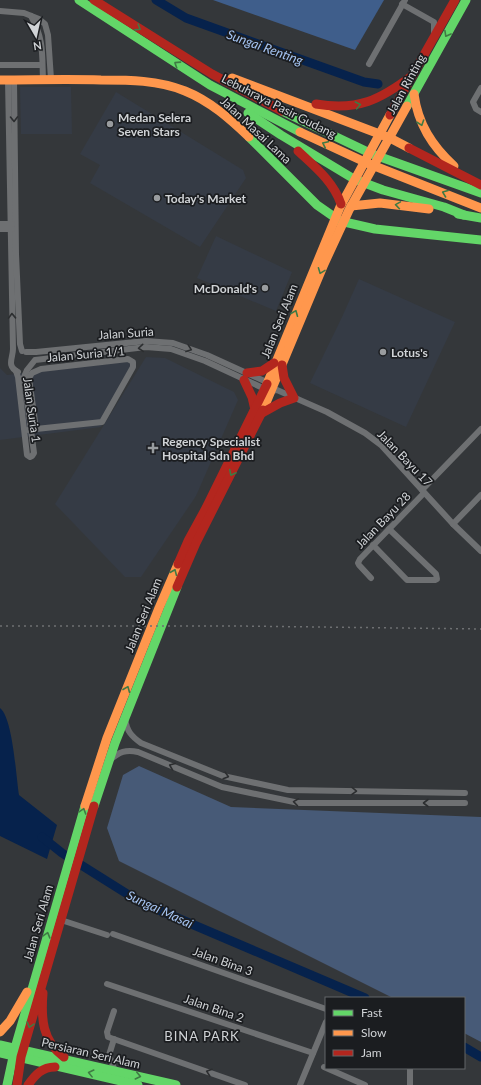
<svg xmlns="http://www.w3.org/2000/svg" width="481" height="1085" font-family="Lato,sans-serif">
	<rect width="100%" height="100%" fill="#34373a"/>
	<g fill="#353b45">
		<path d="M 20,87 L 71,87 L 72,134 L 21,134 Z"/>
		<path d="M 116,92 L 243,170 L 246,178 L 200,247 L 90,183 L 100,165 L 80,154 Z"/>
		<path d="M 216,236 L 292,272 L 276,311 L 197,278 Z"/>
		<path d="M 359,279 L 455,322 L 406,427 L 310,383 L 342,317 Z"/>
		<path d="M 146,357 L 165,358 L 234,392 L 238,400 L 196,496 L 141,577 L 125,577 L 55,504 Z"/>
		<path d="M 134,361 L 135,368 L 101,427 L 0,440 L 0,368 L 7,375 Z"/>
	</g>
	<path fill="#475a77" d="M 139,766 L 231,807 L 481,817 L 481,1042 L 464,1033 L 464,998 L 393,998 L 119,861 L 107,828 L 123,775 Z"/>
	<path fill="#3f5e8b" d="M 213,0 L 384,0 L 355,50 Z"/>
	<path fill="#06224c" d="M 0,708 C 13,718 16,777 19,795 L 57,825 L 47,859 L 0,836 Z"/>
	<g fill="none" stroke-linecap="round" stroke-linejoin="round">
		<g stroke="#06224c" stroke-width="9">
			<path d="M 156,0 L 186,18 L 364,82 L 378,84"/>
			<path d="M 42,837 L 62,853 L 140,902 L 365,998"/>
			<path d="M 464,1047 L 481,1057"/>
		</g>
		<g stroke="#6e7072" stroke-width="6">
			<path d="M 402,4 L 434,22 L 434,35"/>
			<path d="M 0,11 L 24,13 L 39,19 L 45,24 L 48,35 L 51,79"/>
			<path d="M 31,16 C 44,39 42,54 43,80"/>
			<path d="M 369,64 L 405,0"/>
			<path d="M 0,65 L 42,65"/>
			<path d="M 8,80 L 13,349 C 13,358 6,366 18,372"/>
			<path d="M 14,80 L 16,254 L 20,344 L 22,351"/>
			<path d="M 481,88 L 473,102 L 476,109 L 481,112"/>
			<path d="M 0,224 L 12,224"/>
			<path d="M 0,229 L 12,229"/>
			<path d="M 26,352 L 36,352 L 146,341 L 173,343 L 207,355 L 271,384"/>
			<path d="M 16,371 L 18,377 L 27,455 L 30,457 L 32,456 L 34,453 L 24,377 L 27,370 L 35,360 L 146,347 L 171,349 L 205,361 L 265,389 L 271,391 L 277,390 L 327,412 L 365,433 L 381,445 L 453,524 L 481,551"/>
			<path d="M 28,430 L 36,429 L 102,422 L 133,367 L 133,362 L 128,359 L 41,369 L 32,373 L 29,378 L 36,429"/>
			<path d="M 422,490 L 481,429"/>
			<path d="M 453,524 L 481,495"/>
			<path d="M 373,545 L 407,580 L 435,580 L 437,579 L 436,574 L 389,529"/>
			<path d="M 371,578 L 359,565 L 358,563 L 360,559 L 424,493"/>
			<path d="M 125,719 C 127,731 131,736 141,743 L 223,776 L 288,790 L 465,793"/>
			<path d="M 110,760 C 119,752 126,749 138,752 L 222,787 L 299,803 L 465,803"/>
			<path d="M 61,920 L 107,935"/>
			<path d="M 113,934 L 326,1009"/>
			<path d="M 107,984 L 313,1053"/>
			<path d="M 114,1011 L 107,1032 L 108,1037 L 245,1085"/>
			<path d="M 114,1039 L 109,1055 L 115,1071"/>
			<path d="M 324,1067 L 365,1085"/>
			<path d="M 410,1068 L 410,1085"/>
			<path d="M 300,1085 L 326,1022"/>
		</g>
		<g stroke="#63d668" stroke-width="9">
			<path d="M 79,0 L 210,85 L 300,132"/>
			<path d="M 407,106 L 466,0"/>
			<path d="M 282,111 L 372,154 L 481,193"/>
			<path d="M 248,113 L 281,135 L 354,179 L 383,190 L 444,207 L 464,215"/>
			<path d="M 249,137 L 317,205 L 340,221 L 375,229 L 481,240"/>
			<path d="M 458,214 L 481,218"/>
			<path d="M 94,806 L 115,743 L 177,587"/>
			<path d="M 0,1045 L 176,1085"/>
			<path d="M 0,1053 L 138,1085"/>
			<path d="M 7,1085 L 15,1048 L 85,806"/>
		</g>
		<g stroke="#ff974d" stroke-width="9">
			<path d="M 232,78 L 390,138 L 409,148"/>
			<path d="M 0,80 C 34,80 67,79 101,80 C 129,80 158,80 185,91 C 210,101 230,119 249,137"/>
			<path d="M 414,94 C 418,124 432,146 454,166"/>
			<path d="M 300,132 L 367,163 L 481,208"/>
			<path d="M 351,206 L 380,203 L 429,209"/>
			<path d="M 267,384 L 340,207 L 390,115"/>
			<path d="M 263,410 L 324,264 L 349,210 L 407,106"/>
			<path d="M 85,806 L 107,738 L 159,608 L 178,564"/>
			<path d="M 0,1032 L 10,1021 L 27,992"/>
		</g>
		<g stroke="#b3261e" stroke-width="9">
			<path d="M 94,0 L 212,74 L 282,111"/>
			<path d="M 316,104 C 358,111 380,100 413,75"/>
			<path d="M 390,115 L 455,0"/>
			<path d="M 409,148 L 481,185"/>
			<path d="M 298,151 C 315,167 333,181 341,204"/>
			<path d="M 247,373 L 262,371 L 274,363"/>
			<path d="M 244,380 L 252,397 L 255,410"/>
			<path d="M 262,413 L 280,403 L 294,398 L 284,378 L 282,365"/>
			<path d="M 178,564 L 188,541 L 206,508 L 267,384"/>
			<path d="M 177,587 L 196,543 L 263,410"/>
			<path d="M 43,993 C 41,1018 42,1041 64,1057"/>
			<path d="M 17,1085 L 21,1057 L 94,806"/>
			<path d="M 28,1085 C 35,1075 42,1067 55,1067"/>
		</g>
		<path stroke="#6e7072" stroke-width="1.5" stroke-dasharray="2 4" stroke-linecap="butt" d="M 0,626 L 237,626 L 481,629"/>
	</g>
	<defs><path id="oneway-chevron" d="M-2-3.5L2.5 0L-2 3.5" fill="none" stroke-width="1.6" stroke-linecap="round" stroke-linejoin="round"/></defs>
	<g stroke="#3f7a44">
		<use href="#oneway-chevron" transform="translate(138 28) rotate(32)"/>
		<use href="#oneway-chevron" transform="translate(447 34) rotate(119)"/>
		<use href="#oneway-chevron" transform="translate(177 64) rotate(-147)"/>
		<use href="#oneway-chevron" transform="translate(358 105) rotate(-11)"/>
		<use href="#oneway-chevron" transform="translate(421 123) rotate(71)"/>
		<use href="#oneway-chevron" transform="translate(325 144) rotate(-155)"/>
		<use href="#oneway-chevron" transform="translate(445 193) rotate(-159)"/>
		<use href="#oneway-chevron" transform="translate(398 205) rotate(-171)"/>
		<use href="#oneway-chevron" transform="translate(321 271) rotate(111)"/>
		<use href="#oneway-chevron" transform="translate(295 313) rotate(-68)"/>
		<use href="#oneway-chevron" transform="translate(232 473) rotate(117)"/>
		<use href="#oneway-chevron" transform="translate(174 572) rotate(-67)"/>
		<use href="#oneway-chevron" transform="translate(127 689) rotate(-68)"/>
		<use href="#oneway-chevron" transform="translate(83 811) rotate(-72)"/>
		<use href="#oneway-chevron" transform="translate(47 935) rotate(-74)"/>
		<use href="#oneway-chevron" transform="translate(30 1025) rotate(106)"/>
		<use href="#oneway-chevron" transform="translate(91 1073) rotate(-166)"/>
		<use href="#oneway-chevron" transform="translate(138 1076) rotate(13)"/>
	</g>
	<g stroke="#2c2e30">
		<use href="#oneway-chevron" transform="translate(14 119) rotate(89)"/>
		<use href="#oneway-chevron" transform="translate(12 316) rotate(-92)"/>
		<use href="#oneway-chevron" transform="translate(141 348) rotate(175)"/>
		<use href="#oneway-chevron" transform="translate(189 349) rotate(20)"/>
		<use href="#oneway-chevron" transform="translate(172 766) rotate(-158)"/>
		<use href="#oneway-chevron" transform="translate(226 776) rotate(16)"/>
		<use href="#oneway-chevron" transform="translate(354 791) rotate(1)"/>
		<use href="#oneway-chevron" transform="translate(296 802) rotate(-172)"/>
		<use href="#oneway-chevron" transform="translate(426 803) rotate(-180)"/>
		<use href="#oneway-chevron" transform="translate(209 1072) rotate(-161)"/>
	</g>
	<g fill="#999c9f" stroke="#1b1d20" stroke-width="1.5">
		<circle cx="110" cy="124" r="4"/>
		<circle cx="157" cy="198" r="4"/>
		<circle cx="265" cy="288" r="4"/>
		<circle cx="383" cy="352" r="4"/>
		<path d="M151 442h4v4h4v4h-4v4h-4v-4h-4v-4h4z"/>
	</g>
	<g text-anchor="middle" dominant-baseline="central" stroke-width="3.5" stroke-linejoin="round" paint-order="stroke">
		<g font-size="12" fill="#d0d3d6" stroke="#1b1d20">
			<text transform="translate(406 84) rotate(-61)">Jalan Rinting</text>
			<text transform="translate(279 106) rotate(27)">Lebuhraya Pasir Gudang</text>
			<text transform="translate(256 130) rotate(43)">Jalan Masai Lama</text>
			<text transform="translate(279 321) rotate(-68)">Jalan Seri Alam</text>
			<text transform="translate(126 333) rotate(-4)">Jalan Suria</text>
			<text transform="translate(86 354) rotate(-5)">Jalan Suria 1/1</text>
			<text transform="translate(32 410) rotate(82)">Jalan Suria 1</text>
			<text transform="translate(405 458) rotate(46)">Jalan Bayu 17</text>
			<text transform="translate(383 520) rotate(-46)">Jalan Bayu 28</text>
			<text transform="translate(143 615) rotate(-68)">Jalan Seri Alam</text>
			<text transform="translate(38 923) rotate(-74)">Jalan Seri Alam</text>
			<text transform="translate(223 961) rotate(20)">Jalan Bina 3</text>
			<text transform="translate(214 1008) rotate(19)">Jalan Bina 2</text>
			<text transform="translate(91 1053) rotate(13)">Persiaran Seri Alam</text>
		</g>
		<g font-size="12" font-weight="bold" fill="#d0d3d6" stroke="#1b1d20" text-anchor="start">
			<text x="118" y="117">Medan Selera<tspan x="118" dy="14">Seven Stars</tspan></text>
			<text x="165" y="198">Today's Market</text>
			<text x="257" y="288" text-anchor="end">McDonald's</text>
			<text x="391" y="352">Lotus's</text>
			<text x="162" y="441">Regency Specialist<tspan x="162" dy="14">Hospital Sdn Bhd</tspan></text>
		</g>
		<g font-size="13" font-style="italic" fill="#a5c4f2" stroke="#1b1d20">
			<text transform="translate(265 47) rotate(20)">Sungai Renting</text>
			<text transform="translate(160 909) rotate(25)">Sungai Masai</text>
		</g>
		<g font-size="13" letter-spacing="1" fill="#d0d3d6" stroke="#1b1d20">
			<text x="202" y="1036">BINA PARK</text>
		</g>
	</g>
	<rect x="325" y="997" width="140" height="72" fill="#1b1d20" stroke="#636669"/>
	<rect x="333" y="1010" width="20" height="6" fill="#63d668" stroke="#636669"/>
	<text x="361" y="1017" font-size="12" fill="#d0d3d6">Fast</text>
	<rect x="333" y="1030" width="20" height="6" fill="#ff974d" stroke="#636669"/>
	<text x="361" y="1037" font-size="12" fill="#d0d3d6">Slow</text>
	<rect x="333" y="1050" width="20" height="6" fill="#b3261e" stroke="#636669"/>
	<text x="361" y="1057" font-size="12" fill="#d0d3d6">Jam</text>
	<g transform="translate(36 36) rotate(171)" stroke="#1b1d20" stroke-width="3" paint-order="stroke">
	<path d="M0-3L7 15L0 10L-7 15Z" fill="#d0d3d6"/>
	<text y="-6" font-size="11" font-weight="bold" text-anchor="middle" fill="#d0d3d6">N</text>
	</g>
</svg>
